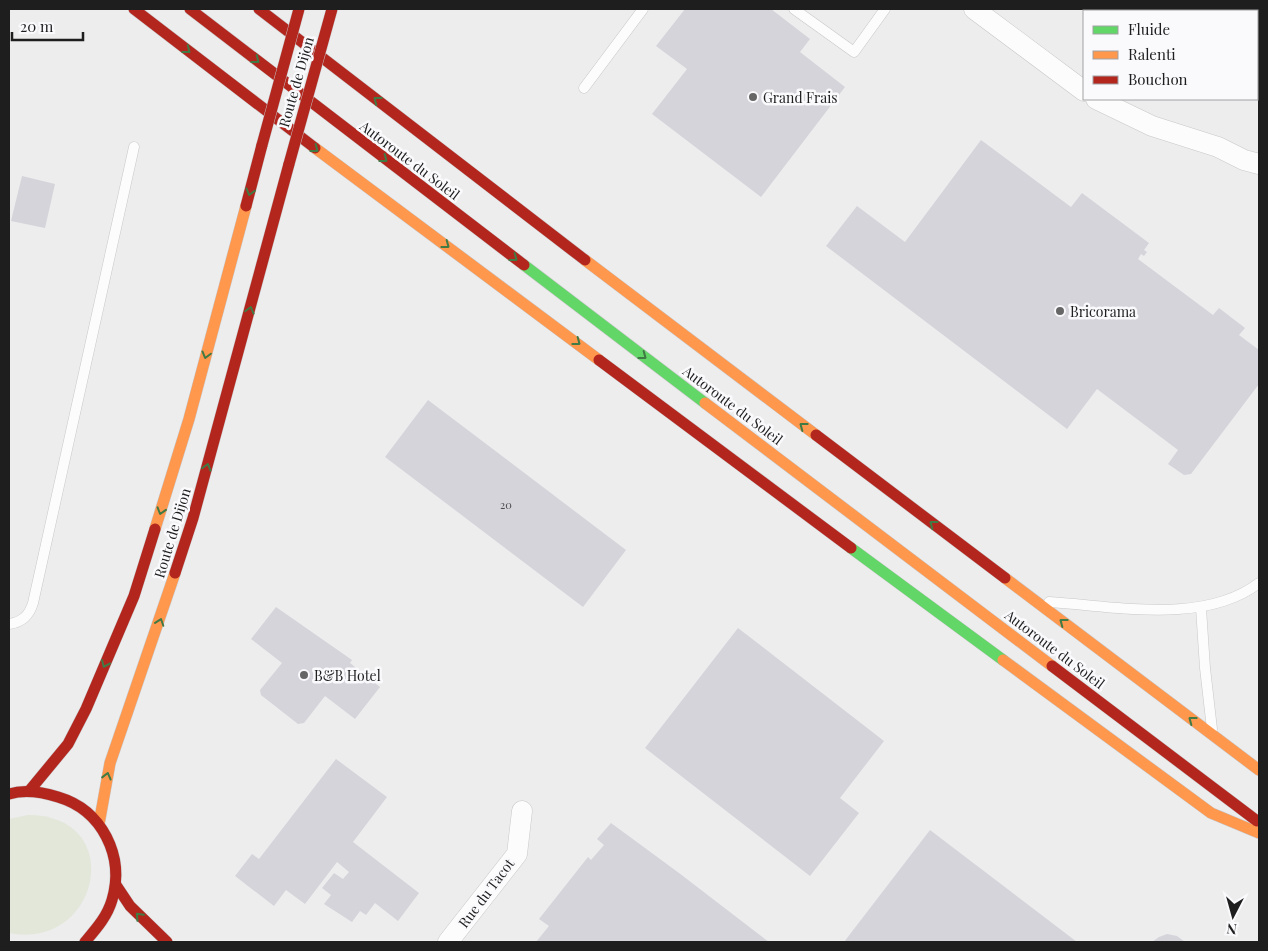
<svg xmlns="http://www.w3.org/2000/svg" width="1268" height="951" font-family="'Playfair Display',serif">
	<rect width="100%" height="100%" fill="#ededee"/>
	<path fill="#e2e7d9" d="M 28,815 C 128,815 100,951 9,933 L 9,819 Z"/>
	<g fill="#d4d4da">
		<path d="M 685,9 L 771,9 L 810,39 L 800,52 L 845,87 L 761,197 L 652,114 L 687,69 L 656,46 Z"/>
		<path d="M 1161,9 L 1186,9 L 1191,11 L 1160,11 Z"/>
		<path d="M 981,140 L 1071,207 L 1082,193 L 1149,243 L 1144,250 L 1147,252 L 1144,256 L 1141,254 L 1138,259 L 1213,315 L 1219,308 L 1245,328 L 1239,335 L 1259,350 L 1259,384 L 1191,474 L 1184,475 L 1168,464 L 1178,450 L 1097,389 L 1067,429 L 826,246 L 857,206 L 905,242 Z"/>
		<path d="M 22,176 L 55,184 L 45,228 L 11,221 Z"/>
		<path d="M 428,400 L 626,550 L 583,607 L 385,457 Z"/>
		<path d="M 276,607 L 352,660 L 350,663 L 380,687 L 355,719 L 325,696 L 304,723 L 298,724 L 261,695 L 260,690 L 282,663 L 251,639 Z"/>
		<path d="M 738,628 L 884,741 L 840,798 L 859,813 L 810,876 L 645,748 Z"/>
		<path d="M 336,759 L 387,797 L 353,842 L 419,893 L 398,921 L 375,903 L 366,915 L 360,911 L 352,922 L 324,904 L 331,895 L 322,888 L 334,873 L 343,879 L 349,872 L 337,862 L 305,904 L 286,890 L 274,906 L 235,876 L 252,854 L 259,859 Z"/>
		<path d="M 611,823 L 679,873 L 769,942 L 536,942 L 549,926 L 539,919 L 588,857 L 591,860 L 604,845 L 597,839 Z"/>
		<path d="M 930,830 L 1077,942 L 844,942 Z"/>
		<path d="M 1167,934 L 1177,936 L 1185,942 L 1152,942 L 1159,937 Z"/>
	</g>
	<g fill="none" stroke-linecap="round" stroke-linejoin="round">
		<defs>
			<g id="lane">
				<path d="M 794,9 L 854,52 L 885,9"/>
				<path d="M 584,88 L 643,9"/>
				<path d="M 1049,602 C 1115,606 1204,625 1259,583"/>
				<path d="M 1201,608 L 1205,668 L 1212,729"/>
				<path d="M 9,624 C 22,622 29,616 33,603 L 134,147"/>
			</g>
			<g id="street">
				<path d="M 974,9 L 1084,91"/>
				<path d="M 1096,99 L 1152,126 L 1218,147 L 1244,160 L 1259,164"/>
				<path d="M 448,942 L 517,854 L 522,811"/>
			</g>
			<g id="fast">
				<path d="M 524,265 L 705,403"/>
				<path d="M 851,548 L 1003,660"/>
			</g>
			<g id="slow">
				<path d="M 315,148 L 599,360"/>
				<path d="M 585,260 L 816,435"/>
				<path d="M 705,403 L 1052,666"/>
				<path d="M 155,529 L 189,419 L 246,206"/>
				<path d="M 1005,578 L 1259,770"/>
				<path d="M 1003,660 L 1211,813 L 1259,833"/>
				<path d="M 99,824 L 110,763 L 175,573"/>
			</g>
			<g id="jam">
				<path d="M 134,9 L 315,148"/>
				<path d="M 190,9 L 524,265"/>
				<path d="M 259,9 L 585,260"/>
				<path d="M 246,206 L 262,145"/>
				<path d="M 599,360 L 851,548"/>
				<path d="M 816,435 L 1005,578"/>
				<path d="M 175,573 L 193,518 L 289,164"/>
				<path d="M 1052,666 L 1257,821"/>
				<path d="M 30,790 L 68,744 L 86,709 L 134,596 L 155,529"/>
				<path d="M 9,794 C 26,789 42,792 58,797 C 102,810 125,856 112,900 C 107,917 96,929 85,942"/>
				<path d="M 116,885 L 130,906 L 167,942"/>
			</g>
		</defs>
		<use href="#lane" stroke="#c8c8c9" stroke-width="11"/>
		<use href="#street" stroke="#c8c8c9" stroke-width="21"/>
		<use href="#fast" stroke="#c8c8c9" stroke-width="12"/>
		<use href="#slow" stroke="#c8c8c9" stroke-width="12"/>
		<use href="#jam" stroke="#c8c8c9" stroke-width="12"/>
		<use href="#lane" stroke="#fcfcfc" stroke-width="10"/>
		<use href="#street" stroke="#fcfcfc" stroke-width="20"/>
		<use href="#fast" stroke="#63d668" stroke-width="11"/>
		<use href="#slow" stroke="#ff974d" stroke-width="11"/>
		<use href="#jam" stroke="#b3261e" stroke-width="11"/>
		<defs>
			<g id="jam-bridge">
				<path d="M 262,145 L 299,9"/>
				<path d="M 289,164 L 332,9"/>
			</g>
		</defs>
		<use href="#jam-bridge" stroke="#c8c8c9" stroke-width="12" stroke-linecap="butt"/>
		<use href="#jam-bridge" stroke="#b3261e" stroke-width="11"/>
	</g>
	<defs><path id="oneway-chevron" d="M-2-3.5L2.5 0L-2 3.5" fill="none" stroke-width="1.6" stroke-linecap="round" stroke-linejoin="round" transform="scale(1.25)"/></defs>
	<g stroke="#407a44">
		<use href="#oneway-chevron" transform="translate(187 50) rotate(38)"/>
		<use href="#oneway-chevron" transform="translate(256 60) rotate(38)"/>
		<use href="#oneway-chevron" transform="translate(377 100) rotate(-142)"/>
		<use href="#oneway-chevron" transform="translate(315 149) rotate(37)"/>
		<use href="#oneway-chevron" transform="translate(384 159) rotate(37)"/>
		<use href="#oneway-chevron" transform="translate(250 192) rotate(105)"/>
		<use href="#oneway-chevron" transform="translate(446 245) rotate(37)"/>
		<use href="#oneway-chevron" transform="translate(514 258) rotate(37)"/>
		<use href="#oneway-chevron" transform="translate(250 310) rotate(-75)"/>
		<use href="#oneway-chevron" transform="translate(577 342) rotate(37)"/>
		<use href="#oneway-chevron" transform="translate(206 355) rotate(105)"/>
		<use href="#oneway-chevron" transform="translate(643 356) rotate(37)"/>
		<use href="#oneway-chevron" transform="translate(803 426) rotate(-143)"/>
		<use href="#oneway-chevron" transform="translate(207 467) rotate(-74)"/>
		<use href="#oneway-chevron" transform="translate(161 511) rotate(107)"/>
		<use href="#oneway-chevron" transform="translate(933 524) rotate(-143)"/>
		<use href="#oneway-chevron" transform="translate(160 622) rotate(-71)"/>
		<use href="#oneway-chevron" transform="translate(1063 622) rotate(-143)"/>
		<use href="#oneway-chevron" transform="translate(105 664) rotate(114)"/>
		<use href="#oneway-chevron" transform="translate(1192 720) rotate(-143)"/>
		<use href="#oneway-chevron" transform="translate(107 776) rotate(-76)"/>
		<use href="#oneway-chevron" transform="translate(139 916) rotate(-133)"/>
	</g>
	<g fill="#666667" stroke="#faf9fc" stroke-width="2">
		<circle cx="753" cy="97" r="5"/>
		<circle cx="1060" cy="311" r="5"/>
		<circle cx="304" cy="675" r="5"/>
	</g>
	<g text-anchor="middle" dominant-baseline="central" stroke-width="5" stroke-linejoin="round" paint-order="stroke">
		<g font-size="11" fill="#4c4c4e">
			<text x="506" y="504">20</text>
		</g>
		<g font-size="14" fill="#1e1e1f" stroke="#faf9fc">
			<text transform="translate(296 82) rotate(-74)">Route de Dijon</text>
			<text transform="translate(410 160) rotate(37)">Autoroute du Soleil</text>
			<text transform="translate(733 405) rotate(37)">Autoroute du Soleil</text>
			<text transform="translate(172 533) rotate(-73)">Route de Dijon</text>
			<text transform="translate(1055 649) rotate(37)">Autoroute du Soleil</text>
			<text transform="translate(486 893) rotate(-53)">Rue du Tacot</text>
		</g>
		<g font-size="14" fill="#1e1e1f" stroke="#faf9fc" text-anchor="start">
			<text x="763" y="97">Grand Frais</text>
			<text x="1070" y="311">Bricorama</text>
			<text x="314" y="675">B&amp;B Hotel</text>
		</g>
	</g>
	<rect width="1268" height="951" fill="none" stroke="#1e1e1f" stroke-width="20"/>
	<rect x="1083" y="10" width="175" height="90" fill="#faf9fc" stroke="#a2a1a4"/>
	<rect x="1093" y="26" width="25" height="8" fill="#63d668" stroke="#a2a1a4"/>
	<text x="1128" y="35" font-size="15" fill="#1e1e1f">Fluide</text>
	<rect x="1093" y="51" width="25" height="8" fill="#ff974d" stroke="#a2a1a4"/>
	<text x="1128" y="60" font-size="15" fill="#1e1e1f">Ralenti</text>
	<rect x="1093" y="76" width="25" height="8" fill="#b3261e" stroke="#a2a1a4"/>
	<text x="1128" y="85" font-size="15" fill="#1e1e1f">Bouchon</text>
	<g transform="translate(1233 916) rotate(186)" stroke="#faf9fc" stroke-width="4" paint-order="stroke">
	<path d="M0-4L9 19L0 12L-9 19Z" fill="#1e1e1f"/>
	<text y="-8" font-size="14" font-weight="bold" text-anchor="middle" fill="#1e1e1f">N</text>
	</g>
	<path d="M12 32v8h71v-8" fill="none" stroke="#1e1e1f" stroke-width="2.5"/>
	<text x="20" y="32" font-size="15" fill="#1e1e1f" stroke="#faf9fc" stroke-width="4" paint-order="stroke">20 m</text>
</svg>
